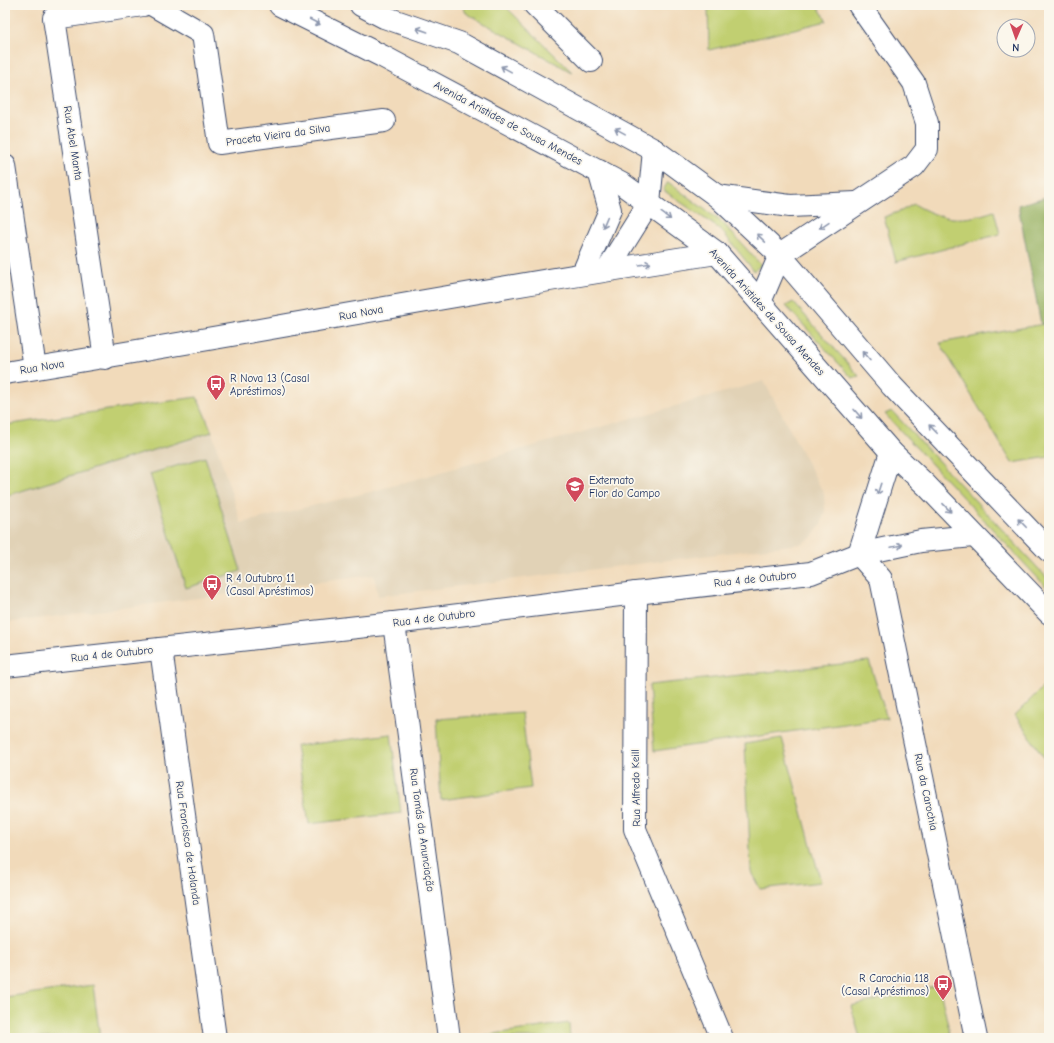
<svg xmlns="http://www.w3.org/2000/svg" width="1054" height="1043" font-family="'Comic Neue',sans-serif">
	<rect width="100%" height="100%" fill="#fbf7ec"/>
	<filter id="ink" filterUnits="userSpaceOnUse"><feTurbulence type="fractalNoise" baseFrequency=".025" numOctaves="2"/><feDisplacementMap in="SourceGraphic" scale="8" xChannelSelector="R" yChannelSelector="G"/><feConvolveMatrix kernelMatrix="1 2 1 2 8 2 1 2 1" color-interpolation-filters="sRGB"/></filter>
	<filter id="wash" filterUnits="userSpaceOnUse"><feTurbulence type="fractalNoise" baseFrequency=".012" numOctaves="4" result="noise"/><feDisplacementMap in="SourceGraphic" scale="16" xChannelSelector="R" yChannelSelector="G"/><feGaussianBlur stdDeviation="0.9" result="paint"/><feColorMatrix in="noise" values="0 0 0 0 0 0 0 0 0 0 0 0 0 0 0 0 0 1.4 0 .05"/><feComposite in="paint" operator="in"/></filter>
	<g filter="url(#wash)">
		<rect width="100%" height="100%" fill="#f1daba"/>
		<path fill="#e1d2b6" d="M 764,381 L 824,494 L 825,510 L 821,525 L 811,538 L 800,544 L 378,596 L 374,575 L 5,623 L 5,496 L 212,432 L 241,523 L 370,492 Z"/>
		<g fill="#c1cf71" stroke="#6e7f68">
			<path d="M 462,5 L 504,5 L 573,73 L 466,13 Z"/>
			<path d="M 708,5 L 817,5 L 827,21 L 709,50 Z"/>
			<path d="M 668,182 L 723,223 L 761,265 L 754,271 L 721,230 L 663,190 Z"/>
			<path d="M 914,204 C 943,221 962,222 994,211 L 1000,234 L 896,262 L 884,217 L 901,211 Z"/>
			<path d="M 793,302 L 859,376 L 852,378 L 786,306 Z"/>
			<path d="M 1049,323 L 1049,457 L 1012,463 L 940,343 Z"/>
			<path d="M 197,397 L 212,432 L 5,496 L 5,425 Z"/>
			<path d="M 892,411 L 1049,580 L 1049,590 L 885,414 Z"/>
			<path d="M 205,457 L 241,571 L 186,588 L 150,474 Z"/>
			<path d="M 869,661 L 887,718 L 654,751 L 649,685 Z"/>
			<path d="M 1049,681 L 1049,765 L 1015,715 Z"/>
			<path d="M 522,713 L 531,788 L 441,800 L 436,719 Z"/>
			<path d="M 391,734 L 401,813 L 309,824 L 296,746 Z"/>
			<path d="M 782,738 L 821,882 L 760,889 L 751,872 L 745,744 Z"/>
			<path d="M 93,985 L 100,1038 L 5,1038 L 5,997 Z"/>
			<path d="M 939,986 L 951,1038 L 860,1038 L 851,1006 Z"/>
			<path d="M 569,1023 L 570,1038 L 473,1038 L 473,1037 Z"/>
		</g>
		<path fill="#98b263" stroke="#5a7060" d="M 1049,196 L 1049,323 L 1041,324 L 1018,205 Z"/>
	</g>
	<g filter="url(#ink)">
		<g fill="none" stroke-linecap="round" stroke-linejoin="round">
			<defs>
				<g id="minor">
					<path d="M 153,5 L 203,34 L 219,143 L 384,121"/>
					<path d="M 535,5 L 591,61"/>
					<path d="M 5,166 L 35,368"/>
					<path d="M 717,196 L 790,206 L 856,203"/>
					<path d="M 607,270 L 649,203 L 654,150"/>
					<path d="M 583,273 L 610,210 L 599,171"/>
					<path d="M 760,302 L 780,255 L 914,166 L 927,149 L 927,123 L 914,83 L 859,5"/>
					<path d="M 105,358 L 54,18 L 143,5"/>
					<path d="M 5,373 C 243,335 479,289 717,253"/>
					<path d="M 859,554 L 881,579 L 976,1038"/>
					<path d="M 859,554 L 891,452"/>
					<path d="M 636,593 L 635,829 L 722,1038"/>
					<path d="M 394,623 L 449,1038"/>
					<path d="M 161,649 L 215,1038"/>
					<path d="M 5,666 L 394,623 L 636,593 L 811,573 L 859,554 L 921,541 L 973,536"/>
				</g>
				<g id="secondary">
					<path d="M 280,5 L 382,56 L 622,184 L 717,253 L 891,452 L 926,485 L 1049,613"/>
					<path d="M 361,5 L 384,17 L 459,43 L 654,150 L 717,196 L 780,255 L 892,386 L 1049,551"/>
				</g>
			</defs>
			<use href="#minor" stroke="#3b496c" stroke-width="24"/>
			<use href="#secondary" stroke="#3b496c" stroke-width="24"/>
			<use href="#minor" stroke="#fff" stroke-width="22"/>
			<use href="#secondary" stroke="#fff" stroke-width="22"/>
		</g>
		<defs><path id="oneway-shaft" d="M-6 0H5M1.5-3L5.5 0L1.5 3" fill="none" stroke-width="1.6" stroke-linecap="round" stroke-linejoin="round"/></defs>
		<g stroke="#8d97ae">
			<use href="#oneway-shaft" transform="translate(315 22) rotate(27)"/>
			<use href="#oneway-shaft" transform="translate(422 30) rotate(-161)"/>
			<use href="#oneway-shaft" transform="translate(506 69) rotate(-151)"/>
			<use href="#oneway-shaft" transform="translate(620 131) rotate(-151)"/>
			<use href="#oneway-shaft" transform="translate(666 216) rotate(36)"/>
			<use href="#oneway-shaft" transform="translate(605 222) rotate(113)"/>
			<use href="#oneway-shaft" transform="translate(824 225) rotate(146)"/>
			<use href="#oneway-shaft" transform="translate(761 238) rotate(-137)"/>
			<use href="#oneway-shaft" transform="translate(645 264) rotate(-9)"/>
			<use href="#oneway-shaft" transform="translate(866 356) rotate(-131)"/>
			<use href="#oneway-shaft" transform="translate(858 414) rotate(49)"/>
			<use href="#oneway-shaft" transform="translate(933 429) rotate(-134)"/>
			<use href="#oneway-shaft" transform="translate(879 489) rotate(108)"/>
			<use href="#oneway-shaft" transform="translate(947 508) rotate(47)"/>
			<use href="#oneway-shaft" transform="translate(1022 523) rotate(-134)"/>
			<use href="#oneway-shaft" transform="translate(897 546) rotate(-12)"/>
		</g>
	</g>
	<defs>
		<symbol id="bus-pin" viewBox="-11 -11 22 30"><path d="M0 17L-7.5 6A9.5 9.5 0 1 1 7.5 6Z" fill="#d1495b" stroke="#fbf7ec"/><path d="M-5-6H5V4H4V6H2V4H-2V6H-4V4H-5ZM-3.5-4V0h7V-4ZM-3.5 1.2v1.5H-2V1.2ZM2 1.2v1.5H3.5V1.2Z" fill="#fff"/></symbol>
		<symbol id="school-pin" viewBox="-11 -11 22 30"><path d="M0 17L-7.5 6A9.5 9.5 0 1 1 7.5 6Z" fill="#d1495b" stroke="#fbf7ec"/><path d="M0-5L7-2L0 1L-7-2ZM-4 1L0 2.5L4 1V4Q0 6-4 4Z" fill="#fff"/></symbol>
	</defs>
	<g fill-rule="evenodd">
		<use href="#bus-pin" x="205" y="373" width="22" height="30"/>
		<use href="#school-pin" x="564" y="475" width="22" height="30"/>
		<use href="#bus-pin" x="201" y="573" width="22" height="30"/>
		<use href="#bus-pin" x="932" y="973" width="22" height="30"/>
	</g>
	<g text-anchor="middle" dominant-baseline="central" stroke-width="3.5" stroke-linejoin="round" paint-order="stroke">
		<g font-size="11" fill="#1b2f5e" stroke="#fbf7ec">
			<text transform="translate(508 123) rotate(28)">Avenida Aristides de Sousa Mendes</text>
			<text transform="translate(278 135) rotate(-8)">Praceta Vieira da Silva</text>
			<text transform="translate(73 143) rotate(81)">Rua Abel Manta</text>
			<text transform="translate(767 312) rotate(48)">Avenida Aristides de Sousa Mendes</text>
			<text transform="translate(361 313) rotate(-10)">Rua Nova</text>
			<text transform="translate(42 367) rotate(-9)">Rua Nova</text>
			<text transform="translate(755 579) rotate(-6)">Rua 4 de Outubro</text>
			<text transform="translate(434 618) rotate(-7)">Rua 4 de Outubro</text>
			<text transform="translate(112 654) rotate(-6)">Rua 4 de Outubro</text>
			<text transform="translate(636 788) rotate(-91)">Rua Alfredo Keill</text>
			<text transform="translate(926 792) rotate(78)">Rua da Carochia</text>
			<text transform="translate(422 830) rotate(82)">Rua Tomás da Anunciação</text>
			<text transform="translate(188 843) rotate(82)">Rua Francisco de Holanda</text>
		</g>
		<g font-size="11" fill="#1b2f5e" stroke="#fbf7ec" text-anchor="start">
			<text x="230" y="378">R Nova 13 (Casal<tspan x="230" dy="13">Apréstimos)</tspan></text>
			<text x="589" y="480">Externato<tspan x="589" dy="13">Flor do Campo</tspan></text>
			<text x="226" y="578">R 4 Outubro 11<tspan x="226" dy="13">(Casal Apréstimos)</tspan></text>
			<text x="929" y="978" text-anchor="end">R Carochia 118<tspan x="929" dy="13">(Casal Apréstimos)</tspan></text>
		</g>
	</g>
	<rect width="1054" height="1043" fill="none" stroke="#fbf7ec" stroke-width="20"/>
	<g transform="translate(1016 38) rotate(182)"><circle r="19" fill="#fbf7ec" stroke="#a1a7b3"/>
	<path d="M0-3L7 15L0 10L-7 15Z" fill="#d1495b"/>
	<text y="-6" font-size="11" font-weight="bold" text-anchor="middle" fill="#1b2f5e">N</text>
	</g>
</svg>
